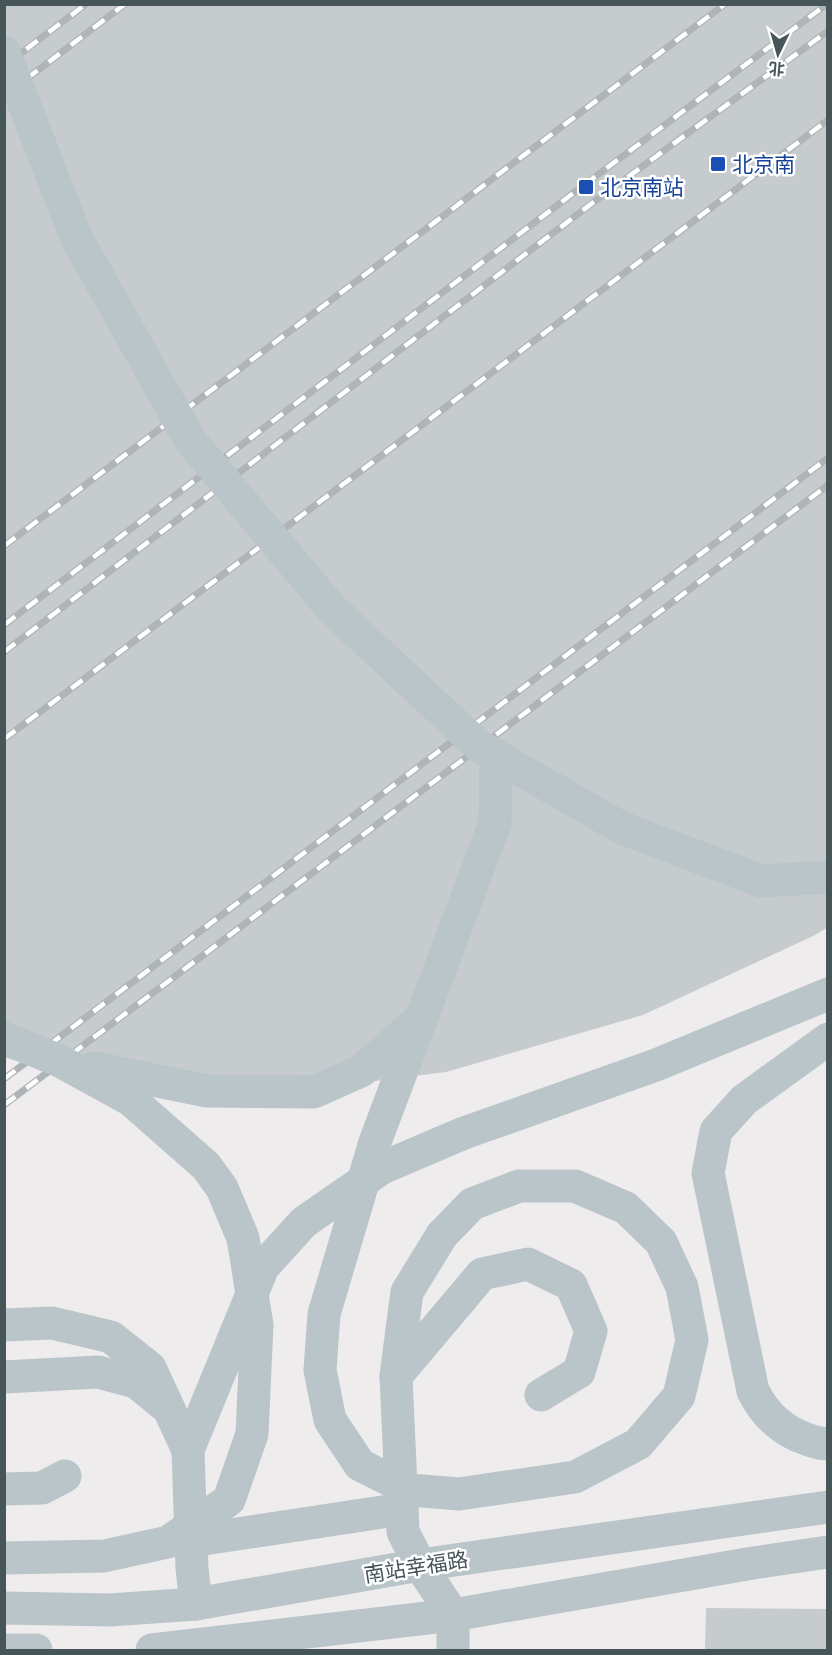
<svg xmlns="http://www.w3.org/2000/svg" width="832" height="1655" font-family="Montserrat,'Noto Sans SC',sans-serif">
	<rect width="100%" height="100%" fill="#efeced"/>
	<g fill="#c6cbce">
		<path d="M 4,4 L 828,4 L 828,927 L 813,936 L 643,1015 L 446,1072 L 289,1092 L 45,1070 L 4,1057 Z"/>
		<path d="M 706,1608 L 828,1609 L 828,1650 L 705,1650 Z"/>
	</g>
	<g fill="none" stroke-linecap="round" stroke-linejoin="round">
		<g stroke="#b9c5c8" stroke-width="33">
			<path d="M 442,1235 L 407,1292 L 396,1376 L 403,1532 L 420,1565 L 453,1615 L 453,1650"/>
			<path d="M 4,1325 L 52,1323 L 111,1337 L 150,1368 L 188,1450"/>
			<path d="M 396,1376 L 482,1274 L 528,1264 L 571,1285 L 591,1331 L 579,1372 L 541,1395"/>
			<path d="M 4,1377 L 98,1372 L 136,1382 L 164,1405"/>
			<path d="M 753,1391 C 765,1415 783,1432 809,1440 C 815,1442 821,1444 828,1444"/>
			<path d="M 4,1489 L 42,1488 L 65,1476"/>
			<path d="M 191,1541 L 402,1509"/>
			<path d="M 196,1604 L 192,1568 L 188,1450 L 263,1267 L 304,1222 L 382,1168 L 464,1133 L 656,1065 L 828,994"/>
			<path d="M 4,1608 L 110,1610 L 196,1604 L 420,1565 L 828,1507"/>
			<path d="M 4,1650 L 36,1650"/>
			<path d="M 152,1650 L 453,1615 L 753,1563 L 828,1552"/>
		</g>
		<defs>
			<g id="rail">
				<path d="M 4,66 L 86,4"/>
				<path d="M 4,96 L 125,4"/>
				<path d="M 4,546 L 725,4"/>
				<path d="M 4,625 L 584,185 L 827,4"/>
				<path d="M 4,652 L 595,201 L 828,31"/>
				<path d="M 4,739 L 828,120"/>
				<path d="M 4,1079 L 828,458"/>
				<path d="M 4,1105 L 828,485"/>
			</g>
		</defs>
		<use href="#rail" stroke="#afb4b6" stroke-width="7"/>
		<use href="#rail" stroke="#fff" stroke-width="4.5" stroke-dasharray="14" stroke-linecap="butt"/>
		<g stroke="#b9c5c8" stroke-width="33">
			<path d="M 4,52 L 76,237 L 190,440 L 332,609 L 479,746 L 622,828 L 761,881 L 828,877"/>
			<path d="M 4,1038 L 60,1061 L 131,1100 L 206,1166 L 222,1188 L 243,1238 L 257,1325 L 252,1434 L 229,1500 L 168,1542 L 104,1556 L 4,1558"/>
			<path d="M 94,1068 L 207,1091 L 314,1092 L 361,1071 L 419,1020"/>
			<path d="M 442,1235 L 472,1204 L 519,1186 L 575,1186 L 626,1208 L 661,1242 L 682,1287 L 692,1340 L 679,1396 L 638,1444 L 575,1477 L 459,1494 L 410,1490 L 360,1465 L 330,1420 L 320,1370 L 324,1314 L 375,1142 L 495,823 L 496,755"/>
			<path d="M 753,1391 L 708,1173 L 716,1131 L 744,1100 L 828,1039"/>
		</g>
	</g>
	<g fill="#1a4fb4" stroke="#fff" stroke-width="2">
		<rect x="710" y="156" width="16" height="16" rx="3"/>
		<rect x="578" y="179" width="16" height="16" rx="3"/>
	</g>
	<g text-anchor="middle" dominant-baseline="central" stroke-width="5" stroke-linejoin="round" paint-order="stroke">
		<g font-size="21" fill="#164399" stroke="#fff" text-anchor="start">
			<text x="732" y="164">北京南</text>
			<text x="600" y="187">北京南站</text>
		</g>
		<g font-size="21" fill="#465558" stroke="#fff">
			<text transform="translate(416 1567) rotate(-9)">南站幸福路</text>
		</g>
	</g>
	<rect width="832" height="1655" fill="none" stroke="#465558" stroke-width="12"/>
	<g transform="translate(778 54) rotate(185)" stroke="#ffffff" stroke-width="4.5" paint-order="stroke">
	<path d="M0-4.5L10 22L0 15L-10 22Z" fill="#465558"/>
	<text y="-9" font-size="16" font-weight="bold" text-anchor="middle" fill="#465558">北</text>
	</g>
</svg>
